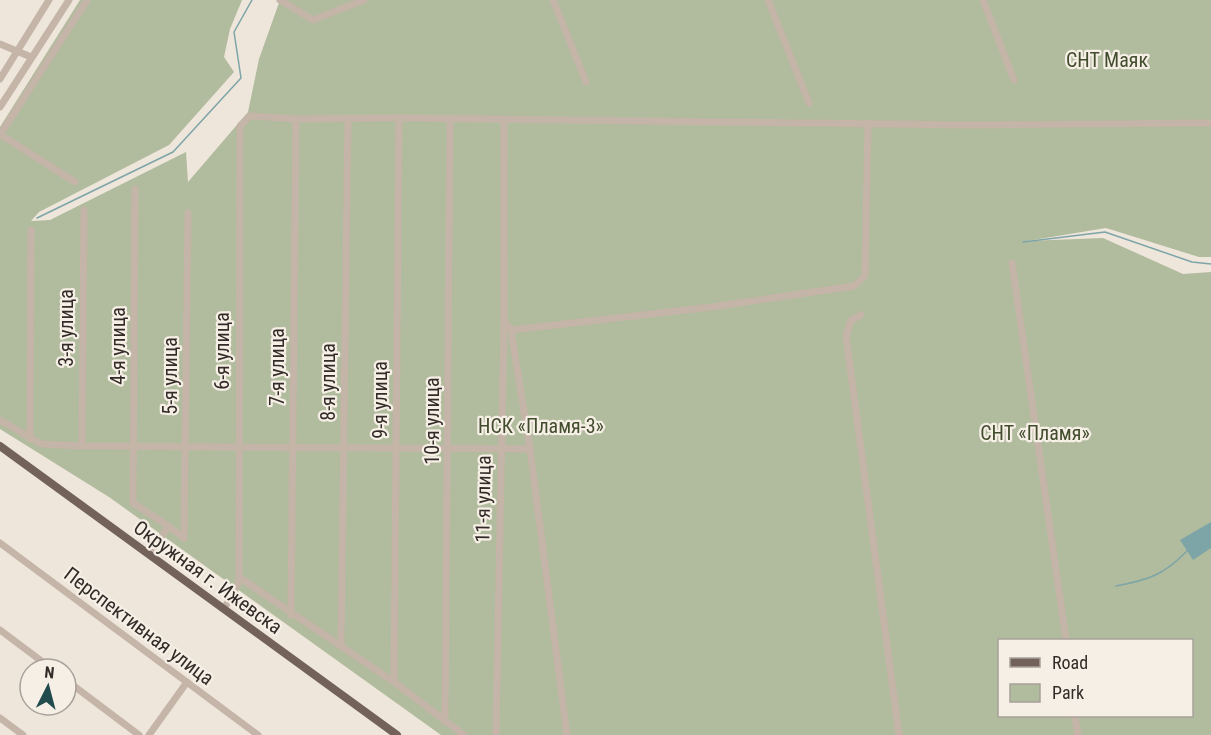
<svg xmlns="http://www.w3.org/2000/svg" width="1211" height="735" font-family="'Roboto Condensed',sans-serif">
	<rect width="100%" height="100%" fill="#eee5db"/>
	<path fill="#b1bb9d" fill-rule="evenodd" d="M 80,0 L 242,0 L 230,29 L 224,57 L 234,72 L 169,145 L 39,212 L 31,221 L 50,220 L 186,152 L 188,182 L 248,112 L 259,59 L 280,0 L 1211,0 L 1211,257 L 1199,257 L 1106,228 L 1027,241 L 1103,238 L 1183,274 L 1211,272 L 1211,735 L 441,735 L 109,497 L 0,429 L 0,127 ZM 1000,640 L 1192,640 L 1192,716 L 1000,716 Z"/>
	<path fill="#7da5a7" d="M 1211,522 L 1211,548 L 1193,560 L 1180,540 Z"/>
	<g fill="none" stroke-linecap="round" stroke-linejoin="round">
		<g stroke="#7da5a7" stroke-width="1.5">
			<path d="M 37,218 L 173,152 L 241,78 L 234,32 L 252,0"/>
			<path d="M 1023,242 L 1105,232 L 1192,262 L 1211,264"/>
			<path d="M 1116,586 C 1148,580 1164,575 1187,551"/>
		</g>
		<g stroke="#c4b5a8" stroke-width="7">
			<path d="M 280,0 L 313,20 L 364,0"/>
			<path d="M 553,0 L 586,82"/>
			<path d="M 768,0 L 809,103"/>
			<path d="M 983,0 L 1014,80"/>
			<path d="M 0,44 L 31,57"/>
			<path d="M 0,79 L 49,0"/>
			<path d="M 0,107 L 69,0"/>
			<path d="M 0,135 L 87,0"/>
			<path d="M 1,135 L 75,182"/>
			<path d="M 135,189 L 133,503 L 168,526"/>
			<path d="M 1012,263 L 1066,640"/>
			<path d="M 861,315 L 851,320 L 846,336 L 899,735"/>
			<path d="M 511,330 L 712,307 L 854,286 L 865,276 L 868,123"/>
			<path d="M 0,420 L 41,444 L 82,446 L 530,449 L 511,330 L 504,321"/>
			<path d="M 30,439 L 31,230"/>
			<path d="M 82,446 L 84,210"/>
			<path d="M 530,449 L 567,735"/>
			<path d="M 184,538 L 188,213"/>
			<path d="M 0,543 L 258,735"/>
			<path d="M 150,555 L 168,526 L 184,538"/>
			<path d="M 239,577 L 394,682 L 464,735"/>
			<path d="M 224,609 L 238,584 L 239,577 L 240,126 L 250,116 L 296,119 L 399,118 L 971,125 L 1211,123"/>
			<path d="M 291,615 L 296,119"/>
			<path d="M 0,630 L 52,669"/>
			<path d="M 341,646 L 348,118"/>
			<path d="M 66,680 L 139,735"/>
			<path d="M 394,682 L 399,118"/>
			<path d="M 1075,716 L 1078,735"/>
			<path d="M 0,718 L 23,735"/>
			<path d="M 445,722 L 450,119"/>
			<path d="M 149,735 L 187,682"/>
			<path d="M 496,735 L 504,321 L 504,120"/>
		</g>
		<path stroke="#72625a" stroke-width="8" d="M 0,446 L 397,735"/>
	</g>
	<g text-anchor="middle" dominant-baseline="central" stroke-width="4.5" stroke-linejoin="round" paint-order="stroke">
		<g font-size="20" fill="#424d2e" stroke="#f6efe6">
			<text x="1107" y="60">СНТ Маяк</text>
			<text x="541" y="426">НСК «Пламя-3»</text>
			<text x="1035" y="433">СНТ «Пламя»</text>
		</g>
		<g font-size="20" fill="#322b27" stroke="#f6efe6">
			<text transform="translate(66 328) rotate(-90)">3-я улица</text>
			<text transform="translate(118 346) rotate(-90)">4-я улица</text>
			<text transform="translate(222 351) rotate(-90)">6-я улица</text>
			<text transform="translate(277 367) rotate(-90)">7-я улица</text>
			<text transform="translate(170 376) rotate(-90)">5-я улица</text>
			<text transform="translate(328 382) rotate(-90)">8-я улица</text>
			<text transform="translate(380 400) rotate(-90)">9-я улица</text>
			<text transform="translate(432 421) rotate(-90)">10-я улица</text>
			<text transform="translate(483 499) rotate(-89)">11-я улица</text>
			<text transform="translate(208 577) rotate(36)">Окружная г. Ижевска</text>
			<text transform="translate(139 626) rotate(37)">Перспективная улица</text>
		</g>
	</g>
	<rect x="998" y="639" width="195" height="78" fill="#f6efe6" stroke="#a8a19a" stroke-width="1.5"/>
	<rect x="1010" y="658" width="30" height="9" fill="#72625a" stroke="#a8a19a" stroke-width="1.5"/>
	<text x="1052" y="669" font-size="18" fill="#322b27">Road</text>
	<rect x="1010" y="684" width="30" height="18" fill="#b1bb9d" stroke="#a8a19a" stroke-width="1.5"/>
	<text x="1052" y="699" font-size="18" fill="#322b27">Park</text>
	<g transform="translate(48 687) rotate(6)"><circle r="28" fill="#f6efe6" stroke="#a8a19a" stroke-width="1.5"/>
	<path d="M0-4.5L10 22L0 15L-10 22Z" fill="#224b4e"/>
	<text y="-9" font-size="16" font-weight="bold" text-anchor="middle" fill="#322b27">N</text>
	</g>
</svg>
